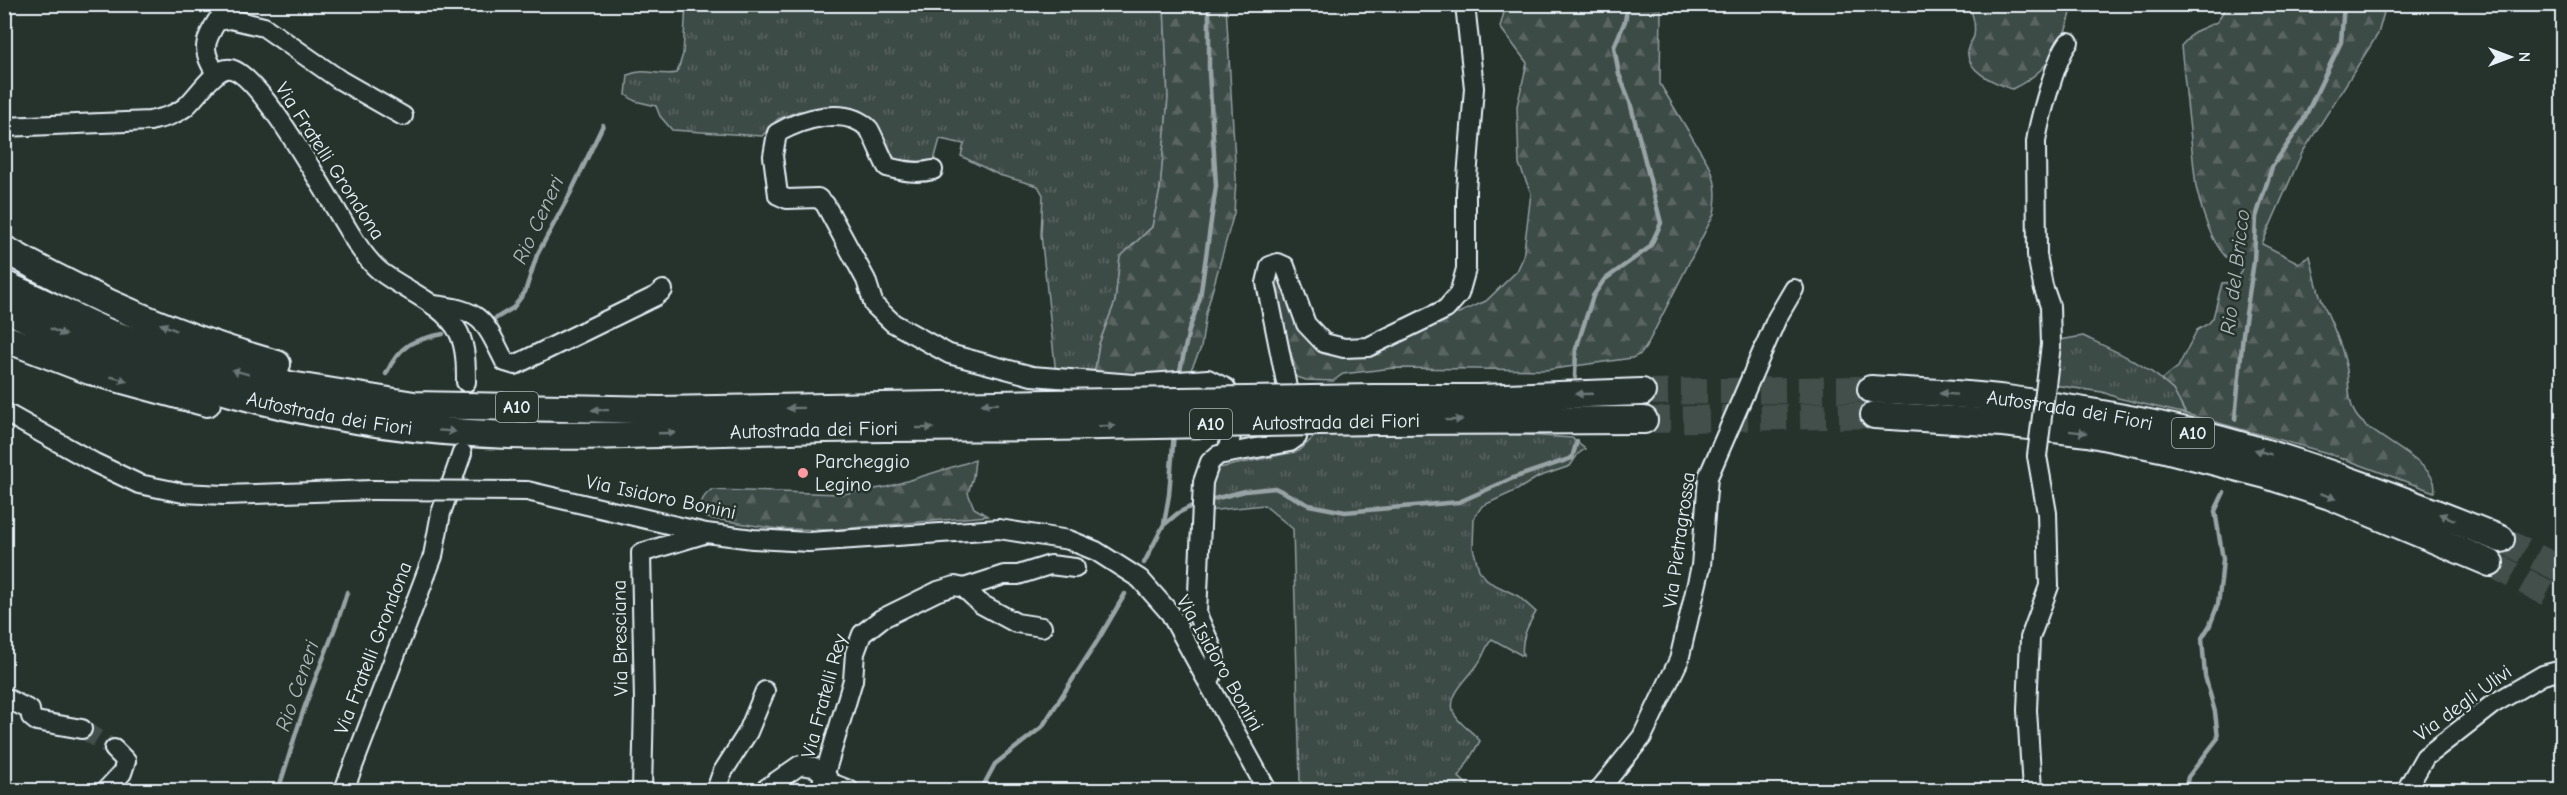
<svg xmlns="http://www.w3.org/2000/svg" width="2567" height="795" font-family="'Comic Neue',sans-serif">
	<defs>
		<pattern id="grass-tufts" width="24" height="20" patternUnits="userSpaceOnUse" patternTransform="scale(1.5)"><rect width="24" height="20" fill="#3e4b47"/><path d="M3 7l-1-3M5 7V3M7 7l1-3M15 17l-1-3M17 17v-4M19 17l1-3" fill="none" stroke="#5a6562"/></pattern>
		<pattern id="forest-firs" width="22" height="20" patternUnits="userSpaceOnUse" patternTransform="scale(1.5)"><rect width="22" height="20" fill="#3e4b47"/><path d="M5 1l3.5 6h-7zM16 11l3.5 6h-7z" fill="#5a6562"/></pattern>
	</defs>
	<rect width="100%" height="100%" fill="#26332d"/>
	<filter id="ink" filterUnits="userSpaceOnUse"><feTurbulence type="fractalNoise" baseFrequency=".0167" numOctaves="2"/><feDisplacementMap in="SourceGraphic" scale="12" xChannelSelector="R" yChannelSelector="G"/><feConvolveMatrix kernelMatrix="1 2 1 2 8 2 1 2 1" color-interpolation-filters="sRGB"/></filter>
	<g filter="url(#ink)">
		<g fill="url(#grass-tufts)" stroke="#939ea0" stroke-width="1.5">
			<path d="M 686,5 L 1164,5 L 1168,98 L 1160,190 L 1152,227 L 1120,257 L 1115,302 L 1099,344 L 1094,376 L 1056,374 L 1041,234 L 1043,195 L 1038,186 L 999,175 L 961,156 L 964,144 L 940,139 L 933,164 L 913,165 L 894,160 L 877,135 L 825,112 L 799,111 L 778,119 L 762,136 L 672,130 L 660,116 L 656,106 L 635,101 L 626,95 L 628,75 C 645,67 659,77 677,73 L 683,54 Z"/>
			<path d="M 2083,336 C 2113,350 2149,365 2173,390 C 2180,397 2180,407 2186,414 L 2118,398 L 2102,392 L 2054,385 L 2060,340 Z"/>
			<path d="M 1339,433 L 1512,434 L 1572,438 L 1585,449 L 1578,454 L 1570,466 L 1538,477 L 1517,490 L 1482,506 L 1474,518 L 1473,548 L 1479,570 L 1489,582 L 1518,596 L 1536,612 C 1528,625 1520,640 1523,656 L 1492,639 C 1485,647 1484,656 1478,664 C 1469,678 1446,695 1454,713 C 1458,724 1473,731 1480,741 L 1459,777 L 1473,790 L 1305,790 L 1300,781 L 1293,529 L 1264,505 L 1208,511 L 1214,469 L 1299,451 L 1317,434 Z"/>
		</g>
		<g fill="url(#forest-firs)" stroke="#939ea0" stroke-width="1.5">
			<path d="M 1164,5 L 1226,5 L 1236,179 L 1234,213 L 1206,313 L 1201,348 L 1189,374 L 1094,376 L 1099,344 L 1115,302 L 1120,257 L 1152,227 L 1160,190 L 1168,98 Z"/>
			<path d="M 1506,5 L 1661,5 L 1660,84 L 1710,167 C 1717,184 1717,196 1714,214 L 1646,347 L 1641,354 L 1632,358 L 1546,370 L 1393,368 L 1343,374 L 1333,381 L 1306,380 L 1294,376 L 1294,364 L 1273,288 L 1277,273 L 1283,276 L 1323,351 L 1424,328 L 1486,301 L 1517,271 L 1523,258 L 1531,193 L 1519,164 L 1517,106 L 1527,63 L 1500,27 Z"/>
			<path d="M 1968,5 L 2073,5 C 2064,44 2050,71 2012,89 C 1996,83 1964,72 1968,48 C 1969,44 1973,40 1974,36 C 1976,24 1973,14 1968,5 Z"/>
			<path d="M 2227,5 L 2386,5 L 2378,34 L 2302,153 L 2262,244 L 2299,263 L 2310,256 C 2314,272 2317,291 2324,305 C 2333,328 2343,346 2347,370 C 2349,384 2348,403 2356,415 C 2371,438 2444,465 2434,492 L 2331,454 L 2186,414 L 2173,390 L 2161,380 L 2178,367 L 2197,330 L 2209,323 L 2213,318 L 2222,283 L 2235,282 L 2242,269 C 2214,256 2203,216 2196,187 L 2181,46 L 2194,32 L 2217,22 Z"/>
			<path d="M 975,460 L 973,477 L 968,493 L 974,508 L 988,516 L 830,530 L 778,529 L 707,518 C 696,508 701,498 711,490 L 842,494 L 887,487 Z"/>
		</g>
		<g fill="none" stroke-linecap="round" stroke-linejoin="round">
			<g stroke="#98a3a5" stroke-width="4.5">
				<path d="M 493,320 L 513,308 L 525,292 L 537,255 L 570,194 L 603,125"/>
				<path d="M 386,374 C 400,344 413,340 443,334"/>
				<path d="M 1179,375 L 1189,330 L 1200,298 L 1216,186 L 1209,72 L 1209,4"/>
				<path d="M 1575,377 L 1576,349 L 1593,296 L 1604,280 L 1650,247 L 1661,223 L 1630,102 L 1619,74 L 1614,47 L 1625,21 L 1628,4"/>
				<path d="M 2235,419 L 2243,334 L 2254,261 L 2256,217 L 2272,167 L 2302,123 L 2341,42 L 2344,4"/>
				<path d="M 1206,501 L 1245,491 L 1275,488 L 1309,505 L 1345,512 L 1459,502 L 1513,478 L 1572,458 L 1577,441"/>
				<path d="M 1165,524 L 1178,513 L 1198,503"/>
				<path d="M 1144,563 L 1164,524 L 1169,495 L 1174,432"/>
				<path d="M 278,790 C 287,765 293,740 302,715 C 316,673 335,634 347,592"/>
				<path d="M 981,790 L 995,764 L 1042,727 L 1098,640 L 1125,594"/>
				<path d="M 2185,790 L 2188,777 L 2218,738 L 2215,712 L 2205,676 L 2202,638 L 2210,625 L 2218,604 L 2221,581 L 2223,559 L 2215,511 L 2224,492"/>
			</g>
			<path stroke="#43504b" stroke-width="18" stroke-dasharray="18 9" stroke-linecap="butt" d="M 82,729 L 114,749"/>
			<g stroke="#43504b" stroke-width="26" stroke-dasharray="26 13" stroke-linecap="butt">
				<path d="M 1642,392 L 1871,389"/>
				<path d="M 1644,420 L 1874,415"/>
				<path d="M 2501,539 L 2562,570"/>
				<path d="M 2490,563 L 2562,601"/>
			</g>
			<defs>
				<g id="minor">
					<path d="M 216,74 C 202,50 203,44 217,21 L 230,19 L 264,27 L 340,80 L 403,116"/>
					<path d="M 4,127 L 150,121 C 162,118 173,116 184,108 C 196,99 215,66 231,69 C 263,76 334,209 355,241 C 362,252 370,263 381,272 C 406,291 444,304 459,333 C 466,348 466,366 466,382"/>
					<path d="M 933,170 C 917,174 902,171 887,167 C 882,158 872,133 869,129 C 846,105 802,119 777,133 L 773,156 L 778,195 L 787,199 L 818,198 L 825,204 L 866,280 L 874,305 L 893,323 L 949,354 L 1032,376 L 1133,384 L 1208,379 L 1226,388 C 1233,411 1235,431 1226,453"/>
					<path d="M 433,305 C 482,310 484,320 505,362 L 515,365 L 656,296 L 663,290"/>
					<path d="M 2051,345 L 2050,306 L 2043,286 L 2037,255 L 2036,142 C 2039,121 2056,57 2069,42"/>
					<path d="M 4,412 L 95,463 L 139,484 L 183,493 L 224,495 L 372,490"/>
					<path d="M 527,491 L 706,533 L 753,539 L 809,542 L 999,529 L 1069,540 L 1096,551 L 1140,579 L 1170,613 L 1267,790"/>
					<path d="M 964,588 L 1004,575 L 1018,575 L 1050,565 L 1075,568"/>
					<path d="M 1209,682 L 1216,666 L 1214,653 L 1197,614 L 1203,482 L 1210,462 L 1218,455 L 1290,442 L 1297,437 L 1266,283 L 1270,266 L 1278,263 L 1285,266 L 1306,324 L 1324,343 L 1344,348 L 1368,347 L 1446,309 L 1459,294 L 1466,269 L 1466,191 L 1474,88 L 1465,4"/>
					<path d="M 4,697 L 30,710 L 31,717 L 36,721 L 82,729"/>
					<path d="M 106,790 L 122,773 L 126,761 L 114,749"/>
					<path d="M 344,790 L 433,556 L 441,513 L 462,453"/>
					<path d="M 642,790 L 644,702 L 641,553 L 704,534"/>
					<path d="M 716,790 L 722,773 L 748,732 L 765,691"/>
					<path d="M 764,790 L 800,765 L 814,767 L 825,774 L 831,783 L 849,790"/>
					<path d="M 820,790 L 853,680 L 855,653 L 862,634 L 881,619 L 938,591 L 955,586 L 964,588 L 981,604 L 1016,623 L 1042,627"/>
					<path d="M 1599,790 L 1642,737 L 1679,660 L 1701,566 L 1708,477 L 1777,318 L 1794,289"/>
					<path d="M 2032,790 L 2027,710 L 2030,638 L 2049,586 L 2047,513 L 2037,456"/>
					<path d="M 2409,790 L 2409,785 L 2425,757 L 2493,704 L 2543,675 L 2562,670"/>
				</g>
				<g id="highway">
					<path d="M 4,249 C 90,298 182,338 277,364"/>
					<path d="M 4,284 L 107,332 L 189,359 L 290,385 L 414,405 L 660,410 L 1049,403"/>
					<path id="s1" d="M 4,307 C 51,333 103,352 153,369 C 267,408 387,431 509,435 C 603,438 697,432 792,430 C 877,427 963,428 1048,427"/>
					<path d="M 4,338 L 90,371 L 207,403"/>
					<path id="s2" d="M 1871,389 C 1916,392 1962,393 2007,399 C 2079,409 2152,421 2222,440 C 2317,466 2409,502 2501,539"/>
					<path d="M 1374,398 L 1479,398 L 1642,392"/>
					<path d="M 1874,415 L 2003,423 L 2088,433 L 2161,448 L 2266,475 L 2330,496 L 2490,563"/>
					<path d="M 1375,421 L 1644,420"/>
				</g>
			</defs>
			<use href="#minor" stroke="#e8f1f8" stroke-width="22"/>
			<use href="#highway" stroke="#e8f1f8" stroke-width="30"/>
			<use href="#minor" stroke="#26332d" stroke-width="18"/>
			<use href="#highway" stroke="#26332d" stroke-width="26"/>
			<defs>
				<g id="minor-bridge">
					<path d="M 2037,456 L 2051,345"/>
					<path d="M 372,490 L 527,491"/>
				</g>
				<g id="highway-bridge">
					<path d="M 1049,403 L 1374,398"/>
					<path d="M 1048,427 L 1375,421"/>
				</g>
			</defs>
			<use href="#minor-bridge" stroke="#e8f1f8" stroke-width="22" stroke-linecap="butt"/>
			<use href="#highway-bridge" stroke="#e8f1f8" stroke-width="30" stroke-linecap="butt"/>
			<use href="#minor-bridge" stroke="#26332d" stroke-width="18"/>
			<use href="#highway-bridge" stroke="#26332d" stroke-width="26"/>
		</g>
		<defs><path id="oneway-solid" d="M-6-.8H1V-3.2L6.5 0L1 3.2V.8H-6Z" transform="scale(1.5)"/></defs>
		<g fill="#6a7674">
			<use href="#oneway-solid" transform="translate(168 327) rotate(-158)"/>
			<use href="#oneway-solid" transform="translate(58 332) rotate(24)"/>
			<use href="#oneway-solid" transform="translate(240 372) rotate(-165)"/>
			<use href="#oneway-solid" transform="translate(119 379) rotate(16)"/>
			<use href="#oneway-solid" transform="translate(1584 394) rotate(178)"/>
			<use href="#oneway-solid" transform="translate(1948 394) rotate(-176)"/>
			<use href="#oneway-solid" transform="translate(990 404) rotate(179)"/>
			<use href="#oneway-solid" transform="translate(795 408) rotate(179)"/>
			<use href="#oneway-solid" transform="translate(600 410) rotate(-180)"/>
			<use href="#oneway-solid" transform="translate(1454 420) rotate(-1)"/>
			<use href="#oneway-solid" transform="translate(1107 426) rotate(-1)"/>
			<use href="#oneway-solid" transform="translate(925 428)"/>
			<use href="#oneway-solid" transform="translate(447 431) rotate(5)"/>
			<use href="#oneway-solid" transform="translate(2078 432) rotate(7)"/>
			<use href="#oneway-solid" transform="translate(667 433) rotate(-2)"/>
			<use href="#oneway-solid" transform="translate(2263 452) rotate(-163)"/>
			<use href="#oneway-solid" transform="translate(2328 496) rotate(19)"/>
			<use href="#oneway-solid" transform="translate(2447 517) rotate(-158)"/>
		</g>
	</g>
	<circle fill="#ff9aa2" stroke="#26332d" stroke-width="2" cx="803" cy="473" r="6"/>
	<g text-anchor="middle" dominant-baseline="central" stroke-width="5" stroke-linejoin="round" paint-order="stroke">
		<g fill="#26332d" stroke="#aeb8bb" stroke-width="1.5">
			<rect x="496" y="392" width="42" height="30" rx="4.5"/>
			<rect x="1190" y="409" width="42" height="30" rx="4.5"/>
			<rect x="2172" y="418" width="42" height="30" rx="4.5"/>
		</g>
		<g font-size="18" font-weight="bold" fill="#e8f1f8">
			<text x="517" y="407">A10</text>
			<text x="1211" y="424">A10</text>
			<text x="2193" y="433">A10</text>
		</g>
		<g font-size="20" fill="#e8f1f8" stroke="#26332d">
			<text transform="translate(330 161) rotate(57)">Via Fratelli Grondona</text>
			<text stroke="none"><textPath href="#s2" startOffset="200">Autostrada dei Fiori</textPath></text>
			<text stroke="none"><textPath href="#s1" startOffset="344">Autostrada dei Fiori</textPath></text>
			<text transform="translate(1336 422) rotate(-1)">Autostrada dei Fiori</text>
			<text stroke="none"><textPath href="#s1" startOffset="830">Autostrada dei Fiori</textPath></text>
			<text transform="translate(661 497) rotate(12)">Via Isidoro Bonini</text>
			<text transform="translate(1679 540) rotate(-82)">Via Pietragrossa</text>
			<text transform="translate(620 638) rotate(-91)">Via Bresciana</text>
			<text transform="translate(373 648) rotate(-69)">Via Fratelli Grondona</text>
			<text transform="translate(1220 663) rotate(60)">Via Isidoro Bonini</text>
			<text transform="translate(824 696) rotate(-75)">Via Fratelli Rey</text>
			<text transform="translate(2463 703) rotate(-36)">Via degli Ulivi</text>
		</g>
		<g font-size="20" fill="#e8f1f8" stroke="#26332d" text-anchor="start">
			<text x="815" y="461">Parcheggio<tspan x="815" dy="23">Legino</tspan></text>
		</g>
		<g font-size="21" font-style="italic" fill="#b3bdc0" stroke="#26332d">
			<text transform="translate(538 220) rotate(-65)">Rio Ceneri</text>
			<text transform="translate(2235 272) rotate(-83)">Rio del Bricco</text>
			<text transform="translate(297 686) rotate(-71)">Rio Ceneri</text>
		</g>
	</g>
	<rect width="2567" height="795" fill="none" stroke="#26332d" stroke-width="24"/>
	<rect x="12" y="12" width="2543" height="771" fill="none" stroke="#e8f1f8" stroke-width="2" filter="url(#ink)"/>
	<g transform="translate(2510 57) rotate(90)" stroke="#26332d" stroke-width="4.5" paint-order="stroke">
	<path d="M0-4.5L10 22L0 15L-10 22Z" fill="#e8f1f8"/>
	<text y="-9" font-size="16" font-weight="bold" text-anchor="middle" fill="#e8f1f8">N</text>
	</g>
</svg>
